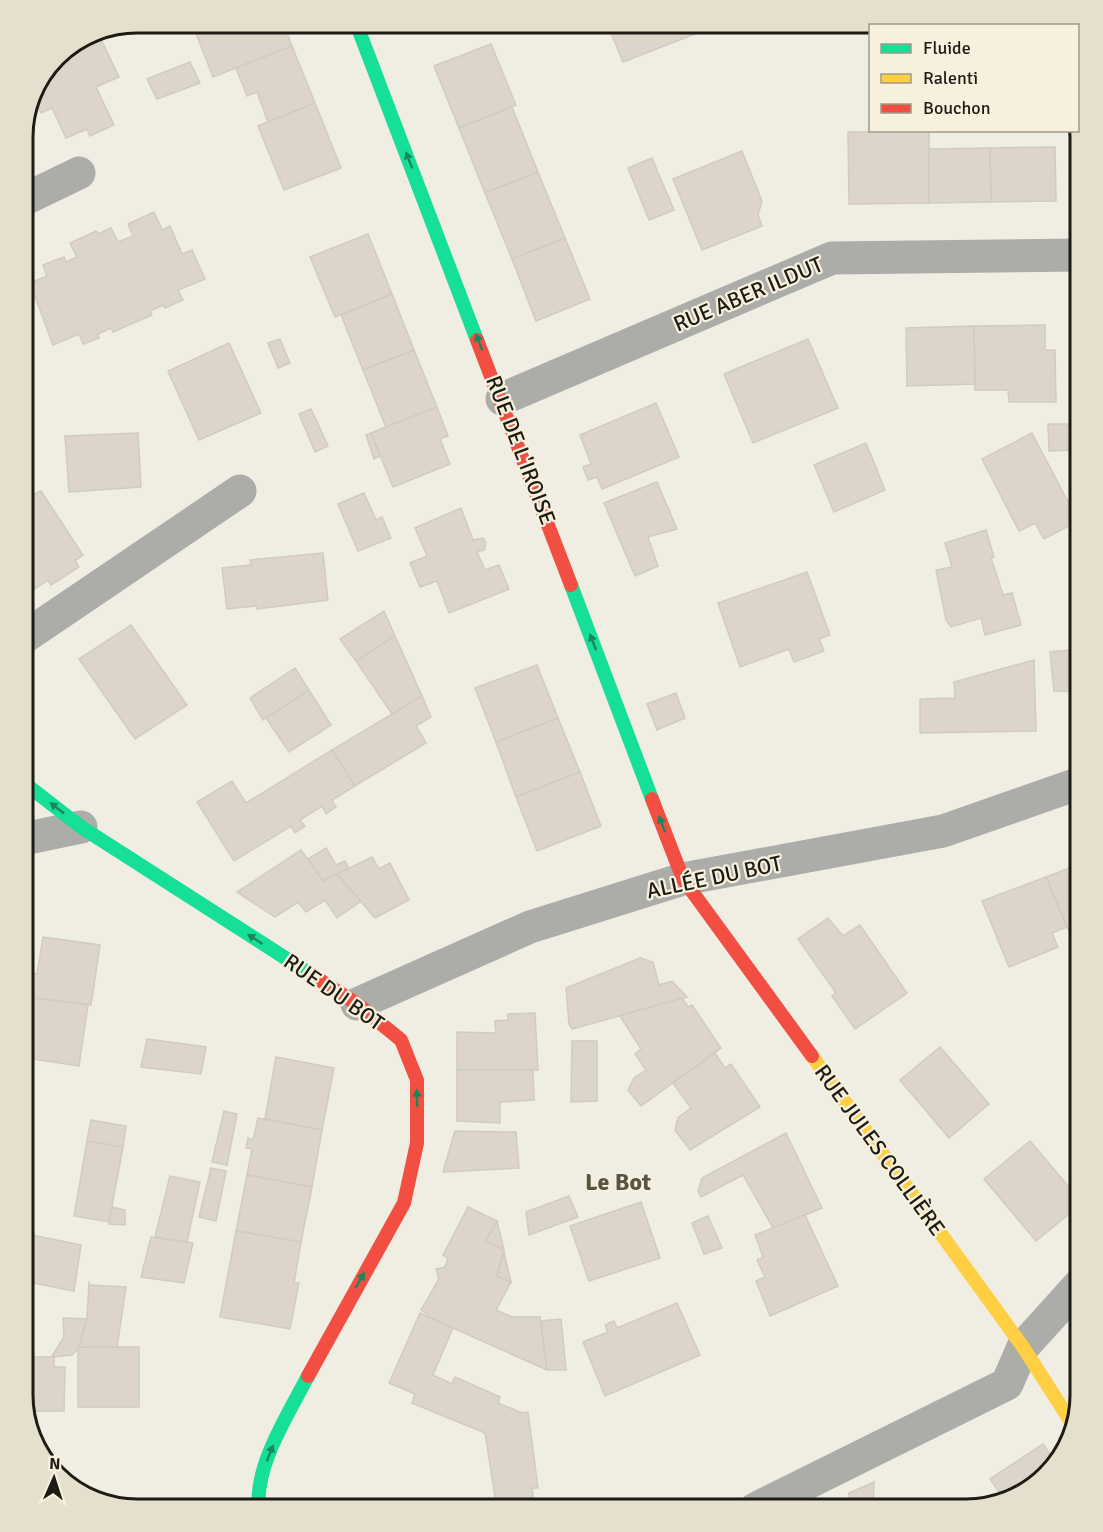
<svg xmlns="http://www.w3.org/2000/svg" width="1103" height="1532" font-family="Signika,sans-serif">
	<rect width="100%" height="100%" fill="#f0ede3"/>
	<g fill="#ded5ca" stroke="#d0cbc4" stroke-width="1.5">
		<path d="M 192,23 L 283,23 L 292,46 L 213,77 Z"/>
		<path d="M 607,23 L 723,23 L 623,62 Z"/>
		<path d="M 100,37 L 119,77 L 96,87 L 114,125 L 90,136 L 87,129 L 66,138 L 52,108 L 41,113 L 32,94 L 34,86 L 40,79 L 60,70 L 55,59 L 61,51 Z"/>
		<path d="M 491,44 L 516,105 L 459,128 L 434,66 Z"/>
		<path d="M 292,46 L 315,103 L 268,122 L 257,92 L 247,96 L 236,68 Z"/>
		<path d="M 190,62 L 200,83 L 157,99 L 147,79 Z"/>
		<path d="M 315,103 L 341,168 L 284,190 L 258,126 Z"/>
		<path d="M 512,107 L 538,172 L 485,193 L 459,128 Z"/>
		<path d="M 848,132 L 929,132 L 929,203 L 849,204 Z"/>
		<path d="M 1055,147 L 1056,201 L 991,202 L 990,148 Z"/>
		<path d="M 990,148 L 991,202 L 929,203 L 929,149 Z"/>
		<path d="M 742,151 L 762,201 L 758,215 L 762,226 L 702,250 L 673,179 Z"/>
		<path d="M 652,158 L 674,210 L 649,220 L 628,168 Z"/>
		<path d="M 538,172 L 565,238 L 512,259 L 485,193 Z"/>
		<path d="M 154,212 L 162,230 L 170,226 L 182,254 L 192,250 L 205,279 L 178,290 L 183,300 L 165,308 L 163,305 L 150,311 L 152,315 L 113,332 L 111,328 L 98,334 L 99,338 L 83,344 L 79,334 L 53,345 L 30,283 L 47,276 L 43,265 L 64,257 L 66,262 L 77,257 L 70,243 L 96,231 L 98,234 L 111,228 L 118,242 L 133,236 L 128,224 Z"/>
		<path d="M 368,234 L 392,294 L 335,317 L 310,257 Z"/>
		<path d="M 565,238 L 590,299 L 536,321 L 512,259 Z"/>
		<path d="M 392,294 L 414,350 L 363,370 L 341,315 Z"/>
		<path d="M 1045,325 L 1045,350 L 1055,350 L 1056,402 L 1009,402 L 1008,390 L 975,390 L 974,326 Z"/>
		<path d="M 974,326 L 975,384 L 907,386 L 906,328 Z"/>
		<path d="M 280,339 L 290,363 L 278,368 L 268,343 Z"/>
		<path d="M 808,339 L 838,408 L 753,443 L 724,374 Z"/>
		<path d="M 229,343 L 261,413 L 199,440 L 168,371 Z"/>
		<path d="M 414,350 L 437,407 L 386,427 L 363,370 Z"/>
		<path d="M 656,403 L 679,457 L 602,489 L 597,477 L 588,480 L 583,467 L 591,464 L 580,435 Z"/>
		<path d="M 437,407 L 448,436 L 440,439 L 450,464 L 393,487 L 371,433 Z"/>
		<path d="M 311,409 L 328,446 L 315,452 L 299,414 Z"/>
		<path d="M 1048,424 L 1080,424 L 1080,450 L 1049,451 Z"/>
		<path d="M 138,433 L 141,487 L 69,492 L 65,436 Z"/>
		<path d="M 371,433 L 380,456 L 374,459 L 366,435 Z"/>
		<path d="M 1032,433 L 1078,521 L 1044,539 L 1035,523 L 1019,531 L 982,459 Z"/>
		<path d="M 866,443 L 885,490 L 834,512 L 814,465 Z"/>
		<path d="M 657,482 L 677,529 L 648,537 L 658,566 L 635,576 L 604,503 Z"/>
		<path d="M 41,491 L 83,555 L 75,561 L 79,567 L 51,585 L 48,580 L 23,597 L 23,500 Z"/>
		<path d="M 364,493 L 376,520 L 382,517 L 391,538 L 358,551 L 338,504 Z"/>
		<path d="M 461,508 L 473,540 L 483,538 L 486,543 L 484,550 L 477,552 L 485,570 L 499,565 L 509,589 L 449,613 L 437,581 L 420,587 L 410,563 L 427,556 L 415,528 Z"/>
		<path d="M 986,530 L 994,557 L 991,558 L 1003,595 L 1012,593 L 1021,625 L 985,635 L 981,618 L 951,627 L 946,620 L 936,570 L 952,567 L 945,543 Z"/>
		<path d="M 323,553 L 328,600 L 257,609 L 257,606 L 227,609 L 222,568 L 251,565 L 250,560 Z"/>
		<path d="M 807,572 L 830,635 L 819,639 L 824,651 L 794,662 L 789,649 L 740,667 L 718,603 Z"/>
		<path d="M 384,611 L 395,636 L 356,661 L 340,639 Z"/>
		<path d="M 131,625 L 187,705 L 135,739 L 79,659 Z"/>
		<path d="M 395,636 L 422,696 L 392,714 L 356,661 Z"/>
		<path d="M 1080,649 L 1080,692 L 1054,691 L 1050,652 Z"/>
		<path d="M 1034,660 L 1036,731 L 920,733 L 920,699 L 955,698 L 954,682 Z"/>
		<path d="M 537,665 L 558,718 L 496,742 L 475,688 Z"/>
		<path d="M 295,668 L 309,690 L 263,720 L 250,698 Z"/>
		<path d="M 309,690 L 331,725 L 289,752 L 266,718 Z"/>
		<path d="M 676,693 L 685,718 L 657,730 L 647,704 Z"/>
		<path d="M 422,696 L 431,717 L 416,726 L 426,743 L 355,786 L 332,750 Z"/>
		<path d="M 558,718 L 580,772 L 516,797 L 496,742 Z"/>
		<path d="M 332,750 L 355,786 L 332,800 L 336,807 L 326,814 L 322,806 L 300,820 L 305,826 L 295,833 L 291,826 L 234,861 L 197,802 L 232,781 L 246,803 Z"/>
		<path d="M 580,772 L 601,826 L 537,851 L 516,797 Z"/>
		<path d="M 326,848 L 336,865 L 345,861 L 349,869 L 323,881 L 308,859 Z"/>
		<path d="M 301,850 L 323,881 L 337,874 L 361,901 L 337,918 L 325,900 L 306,912 L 298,902 L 275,917 L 237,892 Z"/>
		<path d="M 372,857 L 379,869 L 390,863 L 409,900 L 375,918 L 337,874 Z"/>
		<path d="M 1080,864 L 1080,934 L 1072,938 L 1046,877 Z"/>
		<path d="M 1046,877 L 1067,927 L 1052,933 L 1058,947 L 1009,967 L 982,901 Z"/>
		<path d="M 828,918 L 843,936 L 860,925 L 907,993 L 855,1029 L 832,996 L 836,993 L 798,939 Z"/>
		<path d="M 43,937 L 100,945 L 91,1005 L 25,997 L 29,973 L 37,974 Z"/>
		<path d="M 640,958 L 653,962 L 659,985 L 672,981 L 687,997 L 572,1029 L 569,1024 L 566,988 Z"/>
		<path d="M 25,997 L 88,1005 L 79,1066 L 27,1058 L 23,1053 L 27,1020 L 23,1019 Z"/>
		<path d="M 682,998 L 688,1007 L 692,1005 L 721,1048 L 641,1106 L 628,1090 L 634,1078 L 646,1070 L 635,1054 L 641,1049 L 620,1016 Z"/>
		<path d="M 535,1013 L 538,1070 L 457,1070 L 457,1032 L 496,1033 L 495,1021 L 508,1020 L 508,1014 Z"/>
		<path d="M 147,1039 L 206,1047 L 201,1074 L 141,1067 Z"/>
		<path d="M 572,1041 L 597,1041 L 597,1101 L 571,1102 Z"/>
		<path d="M 940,1047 L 989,1104 L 949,1138 L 900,1080 Z"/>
		<path d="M 715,1053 L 725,1068 L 731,1064 L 760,1107 L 690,1150 L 675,1130 L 678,1118 L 691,1108 L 673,1083 Z"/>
		<path d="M 276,1057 L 334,1068 L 322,1130 L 265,1119 Z"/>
		<path d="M 457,1070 L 533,1070 L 534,1100 L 500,1102 L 500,1123 L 457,1121 Z"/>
		<path d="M 23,1093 L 27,1094 L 23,1123 Z"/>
		<path d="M 224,1111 L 237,1114 L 227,1165 L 212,1162 Z"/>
		<path d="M 258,1118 L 322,1130 L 312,1187 L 247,1175 L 252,1149 L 246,1148 L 248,1138 L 253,1140 Z"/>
		<path d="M 91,1120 L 126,1126 L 123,1147 L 87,1141 Z"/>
		<path d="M 455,1131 L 516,1132 L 519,1168 L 443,1172 Z"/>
		<path d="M 786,1133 L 822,1208 L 773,1228 L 743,1175 L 701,1197 L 698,1191 L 702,1178 Z"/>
		<path d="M 87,1141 L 123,1147 L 109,1222 L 74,1216 Z"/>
		<path d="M 1030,1141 L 1080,1200 L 1080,1205 L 1036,1241 L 984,1179 Z"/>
		<path d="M 211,1168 L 226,1171 L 216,1221 L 199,1217 Z"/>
		<path d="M 247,1175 L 312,1187 L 301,1242 L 236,1231 Z"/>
		<path d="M 170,1176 L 200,1182 L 187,1242 L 155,1237 Z"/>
		<path d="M 569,1196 L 578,1217 L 529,1235 L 526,1212 Z"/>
		<path d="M 641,1202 L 660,1258 L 589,1281 L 570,1226 Z"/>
		<path d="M 112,1207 L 125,1210 L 125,1225 L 109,1224 Z"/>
		<path d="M 468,1207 L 497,1221 L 486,1241 L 504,1250 L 497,1276 L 511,1282 L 496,1310 L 512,1317 L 540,1317 L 547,1370 L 426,1316 L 427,1314 L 421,1310 L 439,1279 L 436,1269 L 445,1267 L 448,1258 L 443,1255 Z"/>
		<path d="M 805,1215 L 838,1286 L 770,1316 L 756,1281 L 765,1277 L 757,1260 L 763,1257 L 755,1235 Z"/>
		<path d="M 708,1216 L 722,1248 L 704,1254 L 692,1223 Z"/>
		<path d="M 497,1221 L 504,1250 L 486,1241 Z"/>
		<path d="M 236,1231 L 301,1242 L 294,1283 L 299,1283 L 290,1329 L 220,1317 Z"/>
		<path d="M 23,1233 L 81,1245 L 74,1291 L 23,1281 Z"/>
		<path d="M 151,1237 L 193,1243 L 184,1283 L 141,1277 Z"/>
		<path d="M 504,1253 L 511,1282 L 497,1276 Z"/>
		<path d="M 89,1283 L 90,1285 L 126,1287 L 117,1347 L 78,1349 L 87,1319 Z"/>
		<path d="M 677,1303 L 700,1355 L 605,1396 L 583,1342 L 608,1332 L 605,1325 L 614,1321 L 617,1328 Z"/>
		<path d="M 420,1313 L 453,1328 L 433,1375 L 452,1384 L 455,1377 L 500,1397 L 498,1403 L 522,1413 L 528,1412 L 538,1488 L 532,1488 L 535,1509 L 497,1509 L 485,1433 L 412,1403 L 415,1394 L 389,1383 Z"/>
		<path d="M 63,1318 L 87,1319 L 78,1349 L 72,1355 L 53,1357 L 52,1356 L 64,1337 Z"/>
		<path d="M 561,1319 L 566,1370 L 547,1370 L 541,1321 Z"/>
		<path d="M 81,1347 L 139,1347 L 139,1407 L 78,1407 L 78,1349 Z"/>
		<path d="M 23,1357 L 54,1357 L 54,1367 L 65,1367 L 64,1411 L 27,1411 L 22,1395 Z"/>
		<path d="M 1043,1444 L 1055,1462 L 1024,1494 L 1004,1499 L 990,1479 Z"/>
		<path d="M 874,1482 L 873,1509 L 849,1509 L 849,1493 Z"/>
	</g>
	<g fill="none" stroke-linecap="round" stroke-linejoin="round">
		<g stroke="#acaca8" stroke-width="33">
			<path d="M 23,200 L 79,173"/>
			<path d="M 502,399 L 832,258 L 1080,255"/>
			<path d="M 23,638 L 240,491"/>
			<path d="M 23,839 L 81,827"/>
			<path d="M 357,1004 L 530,927 L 683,879 L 943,831 L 1080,783"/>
			<path d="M 755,1509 L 1007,1384 L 1023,1347 L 1080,1284"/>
		</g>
		<g stroke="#16e098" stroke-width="14">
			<path d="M 356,23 L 477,340"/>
			<path d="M 571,585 L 652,799"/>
			<path d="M 23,782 L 81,827 L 315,977"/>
			<path d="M 259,1509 C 254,1466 289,1413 308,1376"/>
		</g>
		<path stroke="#ffcf43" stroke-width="14" d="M 812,1056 L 1023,1347 L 1073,1425"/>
		<g stroke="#f24e42" stroke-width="14">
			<path d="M 477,340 L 571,585"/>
			<path d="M 652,799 L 683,879 L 812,1056"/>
			<path d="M 308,1376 L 404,1203 L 417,1143 L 417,1080 L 401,1040 L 357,1004 L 315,977"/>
		</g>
	</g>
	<defs><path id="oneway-solid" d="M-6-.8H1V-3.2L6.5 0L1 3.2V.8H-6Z" transform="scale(1.5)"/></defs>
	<g fill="#19875d">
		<use href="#oneway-solid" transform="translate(409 160) rotate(-111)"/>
		<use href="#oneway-solid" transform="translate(479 342) rotate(-111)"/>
		<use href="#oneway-solid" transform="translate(593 642) rotate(-111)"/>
		<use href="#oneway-solid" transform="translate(57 808) rotate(-142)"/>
		<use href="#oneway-solid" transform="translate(662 824) rotate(-111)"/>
		<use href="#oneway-solid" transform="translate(255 939) rotate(-147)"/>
		<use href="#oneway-solid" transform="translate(417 1098) rotate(-90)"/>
		<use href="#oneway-solid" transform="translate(360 1280) rotate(-61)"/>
		<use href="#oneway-solid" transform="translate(270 1453) rotate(-69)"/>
	</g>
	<g text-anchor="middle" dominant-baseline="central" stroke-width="4.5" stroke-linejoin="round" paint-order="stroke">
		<g font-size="22" fill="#1d1b14" stroke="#f6f0dd">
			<text transform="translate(748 294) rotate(-23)">RUE ABER ILDUT</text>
			<text transform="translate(521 450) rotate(69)">RUE DE L'IROISE</text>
			<text transform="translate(714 877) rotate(-12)">ALLÉE DU BOT</text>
			<text transform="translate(334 992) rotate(35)">RUE DU BOT</text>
			<text transform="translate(880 1150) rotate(54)">RUE JULES COLLIÈRE</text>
		</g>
		<g font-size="24" font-weight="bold" fill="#585343" stroke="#f6f0dd">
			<text x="618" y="1182">Le Bot</text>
		</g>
	</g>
	<path d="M0 0H1103V1532H0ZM137 33H966A104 104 0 0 1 1070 137V1395A104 104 0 0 1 966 1499H137A104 104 0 0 1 33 1395V137A104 104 0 0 1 137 33Z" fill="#e5dfcd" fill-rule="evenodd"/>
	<path fill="none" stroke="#1d1b14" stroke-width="3" d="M137 33H966A104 104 0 0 1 1070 137V1395A104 104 0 0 1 966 1499H137A104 104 0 0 1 33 1395V137A104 104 0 0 1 137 33Z"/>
	<rect x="869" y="24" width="210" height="108" fill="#f6f0dd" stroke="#9f9b8d" stroke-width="1.5"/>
	<rect x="881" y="44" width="30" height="9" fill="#16e098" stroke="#9f9b8d" stroke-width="1.5"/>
	<text x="923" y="54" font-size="18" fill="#1d1b14">Fluide</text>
	<rect x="881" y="74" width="30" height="9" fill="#ffcf43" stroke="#9f9b8d" stroke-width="1.5"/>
	<text x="923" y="84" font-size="18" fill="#1d1b14">Ralenti</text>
	<rect x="881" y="104" width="30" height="9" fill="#f24e42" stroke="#9f9b8d" stroke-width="1.5"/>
	<text x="923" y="114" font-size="18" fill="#1d1b14">Bouchon</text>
	<g transform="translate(54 1478) rotate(3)" stroke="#f6f0dd" stroke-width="4.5" paint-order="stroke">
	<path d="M0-4.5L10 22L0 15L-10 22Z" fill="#1d1b14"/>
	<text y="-9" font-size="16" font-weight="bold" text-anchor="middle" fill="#1d1b14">N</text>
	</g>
</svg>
